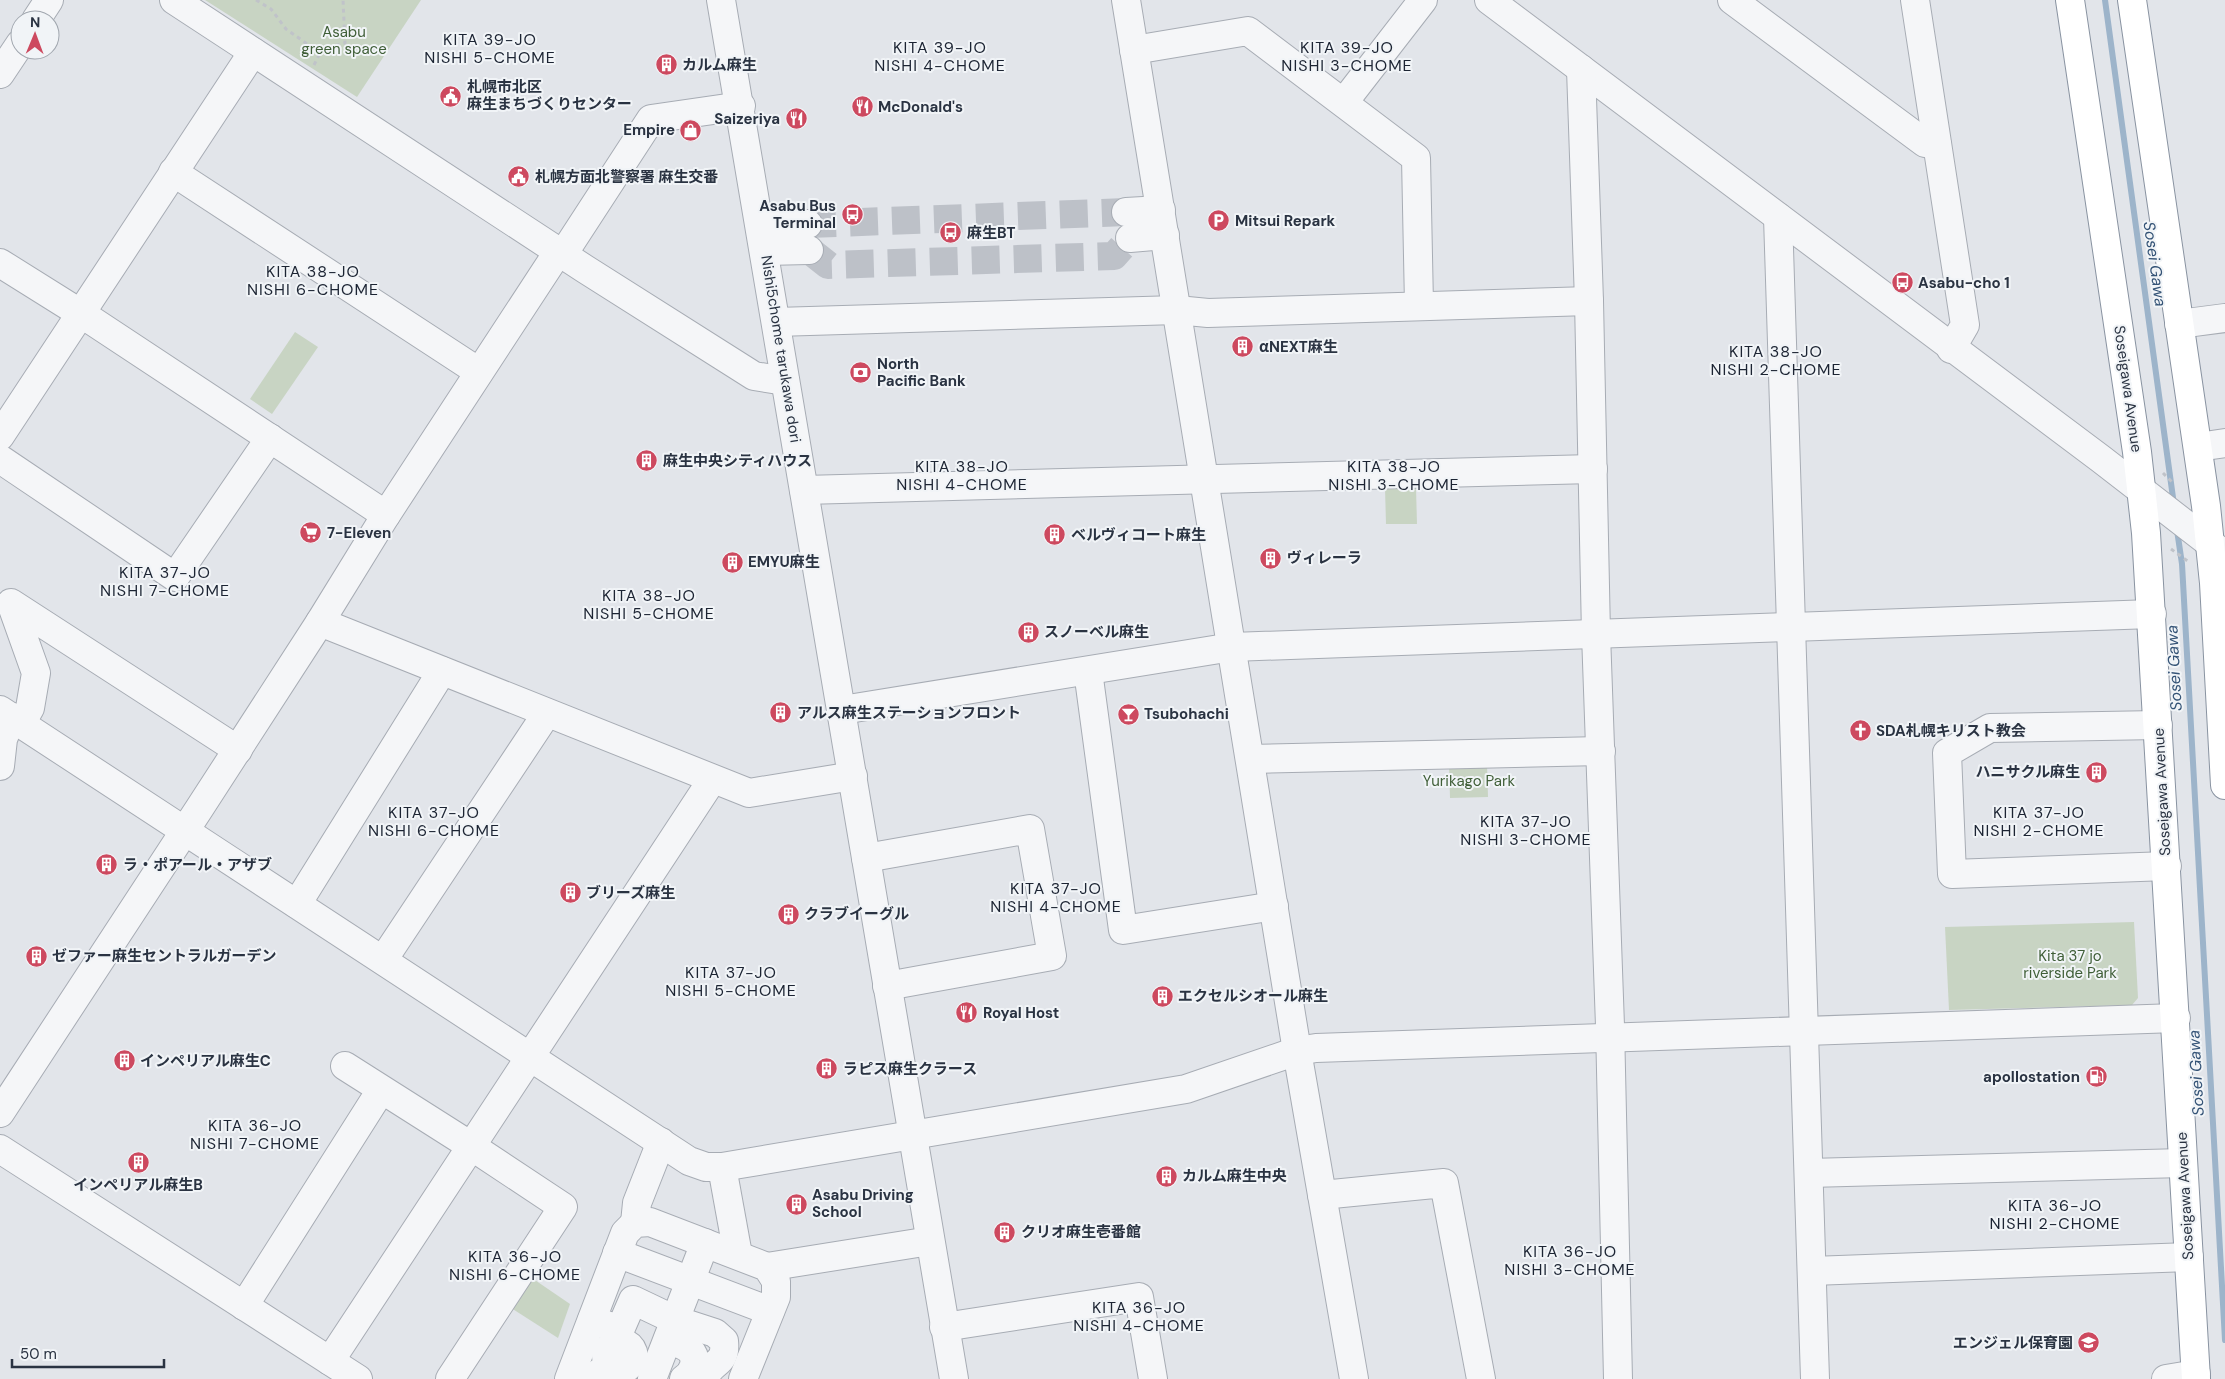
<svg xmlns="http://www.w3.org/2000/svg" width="2225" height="1379" font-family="'DM Sans','Noto Sans JP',sans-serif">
	<rect width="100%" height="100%" fill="#e2e5ea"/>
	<g fill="#c8d4c3">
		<path d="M 205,0 L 421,0 L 357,97 Z"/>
		<path d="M 295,332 L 318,347 L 272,414 L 250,399 Z"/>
		<path d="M 1385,488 L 1416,488 L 1417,524 L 1386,524 Z"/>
		<path d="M 1487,765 L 1488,797 L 1450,798 L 1449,766 Z"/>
		<path d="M 2134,922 L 2138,998 L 2132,1005 L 1949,1010 L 1945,927 Z"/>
		<path d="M 526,1274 L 570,1304 L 558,1338 L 508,1306 Z"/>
	</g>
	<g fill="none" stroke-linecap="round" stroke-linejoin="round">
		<g stroke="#9db4ca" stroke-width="6">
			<path d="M 2105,0 L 2174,505"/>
			<path d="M 2177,530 L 2182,564 L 2225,1340"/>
		</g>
		<g stroke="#bdc1c8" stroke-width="28" stroke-dasharray="28 14" stroke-linecap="butt">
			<path d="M 808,224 L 1126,212"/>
			<path d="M 809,250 L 828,265 L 1114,256 L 1130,238"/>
		</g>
		<defs>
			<g id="minor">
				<path d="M 174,0 L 585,269 L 754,376 L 785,381"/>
				<path d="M 721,0 L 954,1379"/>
				<path d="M 1126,0 L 1297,1051 L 1354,1379"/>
				<path d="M 1489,0 L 2101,459 L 2225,555"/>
				<path d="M 1732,0 L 1925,143 L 1937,145"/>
				<path d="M 1915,0 L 1965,325 L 1951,349"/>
				<path d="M 36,20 L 49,0"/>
				<path d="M 1134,50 L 1248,31 L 1416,158 L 1419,305"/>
				<path d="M 1581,69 L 1589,301 L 1596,634 L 1610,1026 L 1618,1379"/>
				<path d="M 0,74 L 20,44"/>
				<path d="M 1344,102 L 1423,0"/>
				<path d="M 173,172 L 479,372"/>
				<path d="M 1126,212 L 1161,210"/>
				<path d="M 1778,217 L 1815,1379"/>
				<path d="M 760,226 L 808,224"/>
				<path d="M 1130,238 L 1165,235"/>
				<path d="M 765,251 L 809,250"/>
				<path d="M 0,263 L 91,320 L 386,515"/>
				<path d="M 776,322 L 1177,310 L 1208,313 L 1589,301"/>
				<path d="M 2179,324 L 2225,318"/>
				<path d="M 0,436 L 253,52"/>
				<path d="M 2198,447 L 2225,443"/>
				<path d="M 0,459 L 175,577 L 270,438"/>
				<path d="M 804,490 L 1593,469"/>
				<path d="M 320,622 L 749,793 L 853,776"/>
				<path d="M 1088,671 L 1123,930 L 1274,906"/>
				<path d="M 0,710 L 689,1161 L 706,1167 L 722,1167 L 1186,1089 L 1297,1051 L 1316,1048 L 2176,1018"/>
				<path d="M 842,710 L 1232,647 L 2152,614"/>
				<path d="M 21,724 L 30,708 L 36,673 L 11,603 L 238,750"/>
				<path d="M 2158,725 L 1990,728 L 1947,753 L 1952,874 L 2167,866"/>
				<path d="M 1250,759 L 1601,751"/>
				<path d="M 0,766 L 3,739 L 12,717"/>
				<path d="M 866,858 L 1030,829 L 1052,956 L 887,986"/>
				<path d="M 297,904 L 442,671"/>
				<path d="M 383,960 L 547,713"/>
				<path d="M 345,1066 L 471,1146 L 563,1207 L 450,1379"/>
				<path d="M 0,1113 L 199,809 L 320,622 L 386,515 L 558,252 L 569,245 L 651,119 L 741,106"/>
				<path d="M 0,1149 L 358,1379"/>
				<path d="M 722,1167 L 738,1255"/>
				<path d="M 1809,1173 L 2183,1163"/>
				<path d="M 1322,1195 L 1444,1183 L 1481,1379"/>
				<path d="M 635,1223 L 637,1203 L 661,1142"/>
				<path d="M 617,1253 L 770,1311"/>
				<path d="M 767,1267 L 930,1241"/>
				<path d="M 1812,1271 L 2189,1257"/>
				<path d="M 244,1306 L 381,1090"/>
				<path d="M 592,1320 L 620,1330 L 633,1300 L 675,1320 L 715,1333 L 724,1341 C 727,1367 709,1360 705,1379"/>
				<path d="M 944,1327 L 1139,1297 L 1153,1379"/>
				<path d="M 668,1339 C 674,1342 685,1345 690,1350 C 699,1360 693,1373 684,1379"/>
				<path d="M 330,1361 L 712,780"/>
				<path d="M 569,1379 L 625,1233 L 635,1223 L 650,1222 L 767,1267 L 776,1281 L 776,1297 L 743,1379"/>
				<path d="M 595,1379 C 602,1364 612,1371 625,1369 C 631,1365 635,1360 633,1352 C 626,1332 594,1347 611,1368"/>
				<path d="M 652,1379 L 705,1243"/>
				<path d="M 2166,1379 L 2196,1374"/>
			</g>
			<g id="highway">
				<path d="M 2070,0 L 2137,452 L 2146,533 L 2196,1379"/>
				<path d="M 2132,0 L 2206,506 L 2214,583 L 2225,785"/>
			</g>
		</defs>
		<use href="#minor" stroke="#a7acb4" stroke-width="30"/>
		<use href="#highway" stroke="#8993a1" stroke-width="30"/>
		<g stroke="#c0c3c9" stroke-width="3" stroke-dasharray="4 4" stroke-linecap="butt">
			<path d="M 256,0 L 271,9 L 286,29 L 320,53"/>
			<path d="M 314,65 L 322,49 L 345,43 L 343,0"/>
			<path d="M 2163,473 L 2173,483"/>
			<path d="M 2171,549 L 2189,562"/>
		</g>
		<use href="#minor" stroke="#f5f6f8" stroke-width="28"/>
		<use href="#highway" stroke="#fff" stroke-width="28"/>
	</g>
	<defs>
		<symbol id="building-disc" viewBox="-11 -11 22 22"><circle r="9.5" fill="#cd495f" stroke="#f1f4f7"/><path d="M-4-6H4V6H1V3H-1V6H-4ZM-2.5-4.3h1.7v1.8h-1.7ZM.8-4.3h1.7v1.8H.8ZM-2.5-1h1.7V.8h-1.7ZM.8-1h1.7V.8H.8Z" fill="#fff"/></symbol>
		<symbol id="civic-disc" viewBox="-11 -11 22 22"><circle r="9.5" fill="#cd495f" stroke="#f1f4f7"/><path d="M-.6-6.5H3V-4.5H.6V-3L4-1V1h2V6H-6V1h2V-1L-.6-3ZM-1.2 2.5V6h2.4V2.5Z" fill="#fff"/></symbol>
		<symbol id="restaurant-disc" viewBox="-11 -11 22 22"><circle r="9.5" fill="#cd495f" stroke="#f1f4f7"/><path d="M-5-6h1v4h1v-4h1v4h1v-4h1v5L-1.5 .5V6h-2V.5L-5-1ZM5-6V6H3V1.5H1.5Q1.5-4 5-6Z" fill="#fff"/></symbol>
		<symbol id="shop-disc" viewBox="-11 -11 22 22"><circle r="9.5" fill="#cd495f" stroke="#f1f4f7"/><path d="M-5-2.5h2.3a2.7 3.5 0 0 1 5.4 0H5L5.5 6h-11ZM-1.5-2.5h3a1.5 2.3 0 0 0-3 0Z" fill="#fff"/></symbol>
		<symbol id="bus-disc" viewBox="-11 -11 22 22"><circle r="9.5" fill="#cd495f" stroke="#f1f4f7"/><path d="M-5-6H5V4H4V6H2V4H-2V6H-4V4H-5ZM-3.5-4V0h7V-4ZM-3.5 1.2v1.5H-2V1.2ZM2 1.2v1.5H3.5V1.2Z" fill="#fff"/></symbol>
		<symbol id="parking-disc" viewBox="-11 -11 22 22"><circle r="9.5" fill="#cd495f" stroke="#f1f4f7"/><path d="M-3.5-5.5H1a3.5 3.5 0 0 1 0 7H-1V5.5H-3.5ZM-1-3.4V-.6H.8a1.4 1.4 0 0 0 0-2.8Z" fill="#fff"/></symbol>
		<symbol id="bank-disc" viewBox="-11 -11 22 22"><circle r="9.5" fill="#cd495f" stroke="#f1f4f7"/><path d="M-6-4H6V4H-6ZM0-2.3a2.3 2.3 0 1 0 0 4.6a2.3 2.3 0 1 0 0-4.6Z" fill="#fff"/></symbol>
		<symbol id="supermarket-disc" viewBox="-11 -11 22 22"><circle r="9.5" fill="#cd495f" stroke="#f1f4f7"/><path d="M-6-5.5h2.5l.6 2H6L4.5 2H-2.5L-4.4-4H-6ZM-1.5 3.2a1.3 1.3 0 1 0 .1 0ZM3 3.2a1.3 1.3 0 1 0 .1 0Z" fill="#fff"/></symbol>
		<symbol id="bar-disc" viewBox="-11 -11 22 22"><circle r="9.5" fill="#cd495f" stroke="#f1f4f7"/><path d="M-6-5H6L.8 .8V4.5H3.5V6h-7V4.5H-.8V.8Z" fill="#fff"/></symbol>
		<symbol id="church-disc" viewBox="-11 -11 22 22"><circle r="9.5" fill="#cd495f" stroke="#f1f4f7"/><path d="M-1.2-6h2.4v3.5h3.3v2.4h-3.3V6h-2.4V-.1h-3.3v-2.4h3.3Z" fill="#fff"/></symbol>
		<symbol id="fuel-disc" viewBox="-11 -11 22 22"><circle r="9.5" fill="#cd495f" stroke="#f1f4f7"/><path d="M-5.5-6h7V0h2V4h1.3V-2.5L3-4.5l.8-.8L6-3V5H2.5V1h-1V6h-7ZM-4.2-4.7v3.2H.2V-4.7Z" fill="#fff"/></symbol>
		<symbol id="school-disc" viewBox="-11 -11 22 22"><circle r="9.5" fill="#cd495f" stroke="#f1f4f7"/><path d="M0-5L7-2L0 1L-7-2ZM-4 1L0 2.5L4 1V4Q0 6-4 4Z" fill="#fff"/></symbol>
	</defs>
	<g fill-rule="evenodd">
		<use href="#building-disc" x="654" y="52" width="25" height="25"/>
		<use href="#civic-disc" x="438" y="84" width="25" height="25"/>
		<use href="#restaurant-disc" x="850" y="94" width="25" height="25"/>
		<use href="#restaurant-disc" x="784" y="106" width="25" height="25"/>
		<use href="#shop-disc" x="678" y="118" width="25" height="25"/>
		<use href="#civic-disc" x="506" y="164" width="25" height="25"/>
		<use href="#bus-disc" x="840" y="202" width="25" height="25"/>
		<use href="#parking-disc" x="1206" y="208" width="25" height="25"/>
		<use href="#bus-disc" x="938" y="220" width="25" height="25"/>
		<use href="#bus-disc" x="1890" y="270" width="25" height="25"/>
		<use href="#building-disc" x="1230" y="334" width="25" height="25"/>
		<use href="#bank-disc" x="848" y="360" width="25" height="25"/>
		<use href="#building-disc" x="634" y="448" width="25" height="25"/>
		<use href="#supermarket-disc" x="298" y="520" width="25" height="25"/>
		<use href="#building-disc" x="1042" y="522" width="25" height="25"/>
		<use href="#building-disc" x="1258" y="546" width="25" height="25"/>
		<use href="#building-disc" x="720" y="550" width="25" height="25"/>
		<use href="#building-disc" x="1016" y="620" width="25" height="25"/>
		<use href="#building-disc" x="768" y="700" width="25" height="25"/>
		<use href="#bar-disc" x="1116" y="702" width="25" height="25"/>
		<use href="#church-disc" x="1848" y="718" width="25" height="25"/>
		<use href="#building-disc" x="2084" y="760" width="25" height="25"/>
		<use href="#building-disc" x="94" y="852" width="25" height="25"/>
		<use href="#building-disc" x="558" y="880" width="25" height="25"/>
		<use href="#building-disc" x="776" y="902" width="25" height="25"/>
		<use href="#building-disc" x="24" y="944" width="25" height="25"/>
		<use href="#building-disc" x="1150" y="984" width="25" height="25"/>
		<use href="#restaurant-disc" x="954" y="1000" width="25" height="25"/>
		<use href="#building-disc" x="112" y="1048" width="25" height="25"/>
		<use href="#building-disc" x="814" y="1056" width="25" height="25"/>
		<use href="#fuel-disc" x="2084" y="1064" width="25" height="25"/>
		<use href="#building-disc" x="126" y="1150" width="25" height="25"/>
		<use href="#building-disc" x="1154" y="1164" width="25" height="25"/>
		<use href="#building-disc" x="784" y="1192" width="25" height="25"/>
		<use href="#building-disc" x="992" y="1220" width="25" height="25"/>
		<use href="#school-disc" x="2076" y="1330" width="25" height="25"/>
	</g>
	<g text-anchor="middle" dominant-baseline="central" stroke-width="4" stroke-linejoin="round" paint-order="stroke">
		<g font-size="15" fill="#3f5e37" stroke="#f1f4f7">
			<text x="344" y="32">Asabu<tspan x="344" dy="17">green space</tspan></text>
			<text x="1469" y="781">Yurikago Park</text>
			<text x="2070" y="956">Kita 37 jo<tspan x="2070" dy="17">riverside Park</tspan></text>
		</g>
		<g font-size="15" font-weight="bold" fill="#2a3342" stroke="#f1f4f7" text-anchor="start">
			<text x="682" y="65">カルム麻生</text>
			<text x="467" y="87">札幌市北区<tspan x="467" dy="17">麻生まちづくりセンター</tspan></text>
			<text x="878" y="107">McDonald's</text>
			<text x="780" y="119" text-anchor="end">Saizeriya</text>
			<text x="675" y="130" text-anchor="end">Empire</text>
			<text x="535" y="177">札幌方面北警察署 麻生交番</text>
			<text x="836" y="206" text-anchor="end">Asabu Bus<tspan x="836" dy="17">Terminal</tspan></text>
			<text x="1235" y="221">Mitsui Repark</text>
			<text x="967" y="233">麻生BT</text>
			<text x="1918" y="283">Asabu-cho 1</text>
			<text x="1259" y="347">αNEXT麻生</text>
			<text x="877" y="364">North<tspan x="877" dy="17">Pacific Bank</tspan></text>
			<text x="663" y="461">麻生中央シティハウス</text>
			<text x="327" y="533">7-Eleven</text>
			<text x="1071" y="535">ベルヴィコート麻生</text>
			<text x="1287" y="558">ヴィレーラ</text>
			<text x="748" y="562">EMYU麻生</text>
			<text x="1044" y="632">スノーベル麻生</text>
			<text x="797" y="713">アルス麻生ステーションフロント</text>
			<text x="1144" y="714">Tsubohachi</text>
			<text x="1876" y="731">SDA札幌キリスト教会</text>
			<text x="2080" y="772" text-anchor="end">ハニサクル麻生</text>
			<text x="123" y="865">ラ・ポアール・アザブ</text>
			<text x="586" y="893">ブリーズ麻生</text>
			<text x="804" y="914">クラブイーグル</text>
			<text x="52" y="956">ゼファー麻生セントラルガーデン</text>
			<text x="1178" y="996">エクセルシオール麻生</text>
			<text x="983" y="1013">Royal Host</text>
			<text x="140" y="1061">インペリアル麻生C</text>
			<text x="843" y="1069">ラピス麻生クラース</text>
			<text x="2080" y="1077" text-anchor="end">apollostation</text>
			<text x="1182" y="1176">カルム麻生中央</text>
			<text x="138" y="1185" text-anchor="middle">インペリアル麻生B</text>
			<text x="812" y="1195">Asabu Driving<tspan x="812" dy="17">School</tspan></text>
			<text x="1021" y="1232">クリオ麻生壱番館</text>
			<text x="2073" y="1343" text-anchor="end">エンジェル保育園</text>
		</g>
		<g font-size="15" fill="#2a3342" stroke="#f1f4f7">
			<text transform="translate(781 349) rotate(81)">Nishi5chome tarukawa dori</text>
			<text transform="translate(2128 389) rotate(82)">Soseigawa Avenue</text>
			<text transform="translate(2162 792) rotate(-93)">Soseigawa Avenue</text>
			<text transform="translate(2185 1196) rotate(-93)">Soseigawa Avenue</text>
		</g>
		<g font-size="16" letter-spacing="1" fill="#1c2433" stroke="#f1f4f7">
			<text x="490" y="39">KITA 39-JO<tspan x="490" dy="18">NISHI 5-CHOME</tspan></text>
			<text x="940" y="47">KITA 39-JO<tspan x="940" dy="18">NISHI 4-CHOME</tspan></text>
			<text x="1347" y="47">KITA 39-JO<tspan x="1347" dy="18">NISHI 3-CHOME</tspan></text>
			<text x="313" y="271">KITA 38-JO<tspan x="313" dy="18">NISHI 6-CHOME</tspan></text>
			<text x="1776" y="351">KITA 38-JO<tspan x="1776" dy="18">NISHI 2-CHOME</tspan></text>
			<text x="962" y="466">KITA 38-JO<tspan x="962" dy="18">NISHI 4-CHOME</tspan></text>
			<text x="1394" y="466">KITA 38-JO<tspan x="1394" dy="18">NISHI 3-CHOME</tspan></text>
			<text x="165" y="572">KITA 37-JO<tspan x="165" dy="18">NISHI 7-CHOME</tspan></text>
			<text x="649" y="595">KITA 38-JO<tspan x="649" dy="18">NISHI 5-CHOME</tspan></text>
			<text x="434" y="812">KITA 37-JO<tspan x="434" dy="18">NISHI 6-CHOME</tspan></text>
			<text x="2039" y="812">KITA 37-JO<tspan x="2039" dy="18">NISHI 2-CHOME</tspan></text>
			<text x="1526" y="821">KITA 37-JO<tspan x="1526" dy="18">NISHI 3-CHOME</tspan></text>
			<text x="1056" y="888">KITA 37-JO<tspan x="1056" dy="18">NISHI 4-CHOME</tspan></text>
			<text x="731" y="972">KITA 37-JO<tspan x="731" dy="18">NISHI 5-CHOME</tspan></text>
			<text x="255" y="1125">KITA 36-JO<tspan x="255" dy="18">NISHI 7-CHOME</tspan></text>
			<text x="2055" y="1205">KITA 36-JO<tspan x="2055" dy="18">NISHI 2-CHOME</tspan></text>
			<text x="1570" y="1251">KITA 36-JO<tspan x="1570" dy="18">NISHI 3-CHOME</tspan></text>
			<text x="515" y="1256">KITA 36-JO<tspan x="515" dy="18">NISHI 6-CHOME</tspan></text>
			<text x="1139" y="1307">KITA 36-JO<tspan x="1139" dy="18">NISHI 4-CHOME</tspan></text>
		</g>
		<g font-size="16" font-style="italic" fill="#345376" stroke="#f1f4f7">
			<text transform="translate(2155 264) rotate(82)">Sosei Gawa</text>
			<text transform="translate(2174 668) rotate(-93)">Sosei Gawa</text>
			<text transform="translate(2196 1073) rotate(-93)">Sosei Gawa</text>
		</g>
	</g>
	<g transform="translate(35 35) rotate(1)"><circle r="24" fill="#f1f4f7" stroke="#a1a7af"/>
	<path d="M0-4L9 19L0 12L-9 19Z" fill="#cd495f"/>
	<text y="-8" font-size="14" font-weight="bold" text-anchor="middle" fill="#2a3342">N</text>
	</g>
	<path d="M12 1359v8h152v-8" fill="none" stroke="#2a3342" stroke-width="2.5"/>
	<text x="20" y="1359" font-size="15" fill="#2a3342" stroke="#f1f4f7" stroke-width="4" paint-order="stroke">50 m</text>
</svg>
